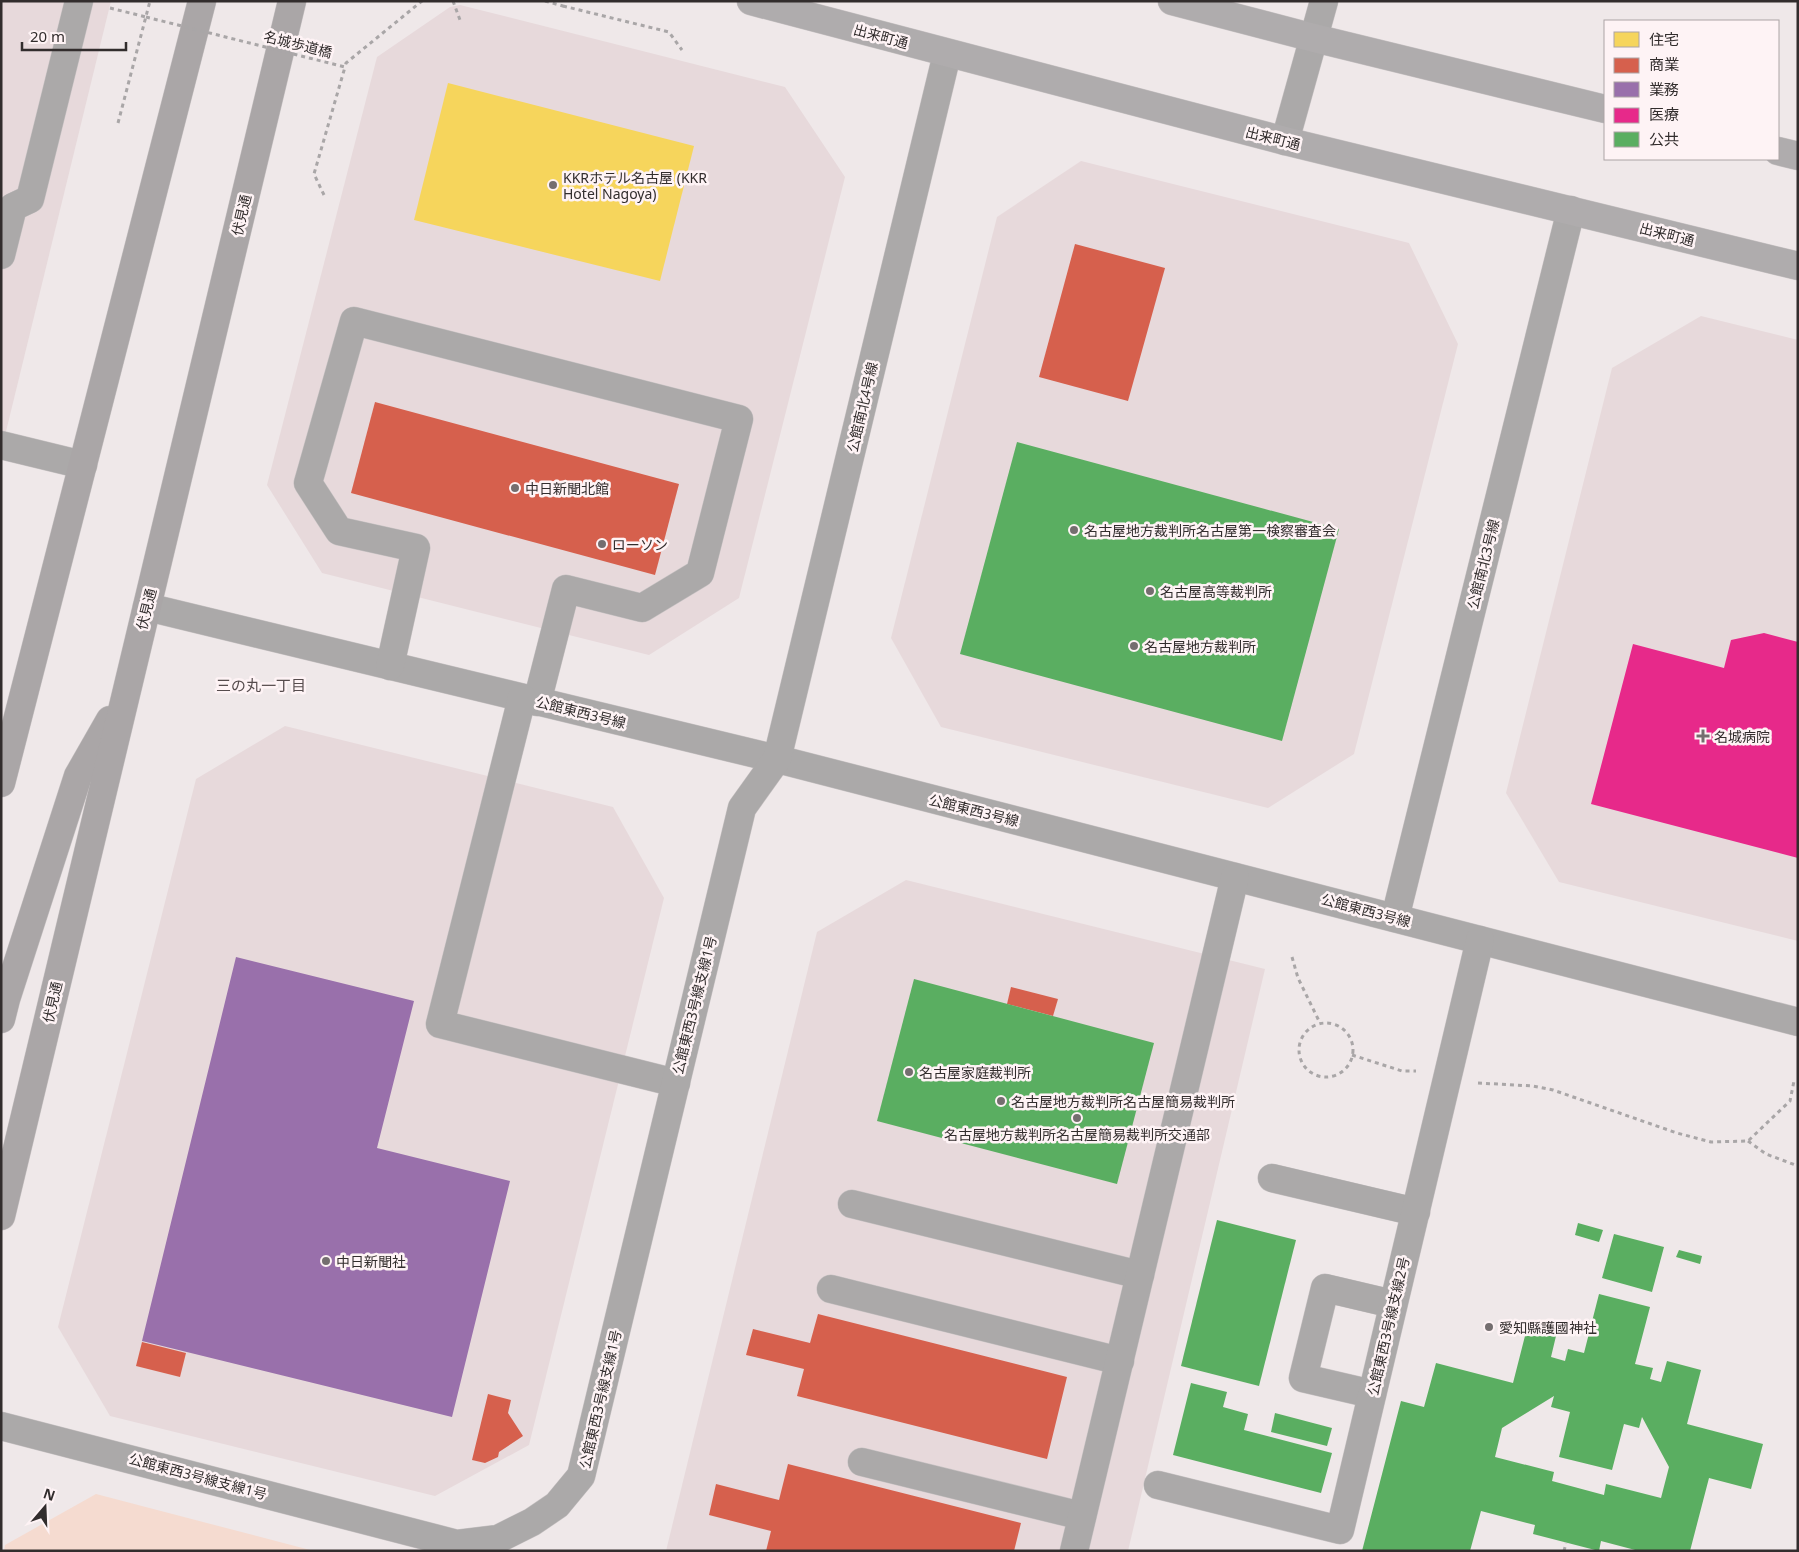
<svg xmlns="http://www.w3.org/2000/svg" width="1799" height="1552" font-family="'Noto Sans','Noto Sans JP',sans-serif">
	<rect width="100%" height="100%" fill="#efe8e9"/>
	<g fill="#e7d9db">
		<path d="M 1,1 L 111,1 L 1,452 Z"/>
		<path d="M 460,5 L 785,87 L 845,177 L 739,598 L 649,655 L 322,573 L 267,485 L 377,57 L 450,7 Z"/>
		<path d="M 1081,161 L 1409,243 L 1458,344 L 1354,754 L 1268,808 L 941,727 L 891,638 L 997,217 Z"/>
		<path d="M 1701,316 L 1798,340 L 1798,941 L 1559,882 L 1506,793 L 1612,368 Z"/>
		<path d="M 285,726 L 613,807 L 664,898 L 529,1445 L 435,1496 L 110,1416 L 58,1327 L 196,779 Z"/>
		<path d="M 906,880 L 1265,969 L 1128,1551 L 666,1551 L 817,932 Z"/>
	</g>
	<path fill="#f5dbd0" d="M 96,1494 L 314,1551 L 4,1551 L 5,1545 Z"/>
	<path fill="#f6d55c" d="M 448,83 L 694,146 L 660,281 L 414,220 Z"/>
	<g fill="#d6604d">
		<path d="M 1075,244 L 1165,268 L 1128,401 L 1039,377 Z"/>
		<path d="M 375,402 L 679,484 L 655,575 L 351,493 Z"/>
		<path d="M 1011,987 L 1058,999 L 1053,1016 L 1007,1004 Z"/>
		<path d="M 818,1314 L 1067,1377 L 1047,1459 L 797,1396 L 804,1369 L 746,1355 L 753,1329 L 810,1343 Z"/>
		<path d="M 142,1342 L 186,1353 L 180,1377 L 136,1366 Z"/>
		<path d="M 488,1394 L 511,1400 L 508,1413 L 523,1436 L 499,1452 L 498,1457 L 485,1463 L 472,1460 Z"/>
		<path d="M 788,1464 L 1021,1523 L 1014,1551 L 766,1551 L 771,1531 L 709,1515 L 716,1484 L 779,1500 Z"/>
	</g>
	<path fill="#9970ab" d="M 236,957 L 414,1001 L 377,1148 L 510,1181 L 452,1417 L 142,1341 Z"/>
	<path fill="#e7298a" d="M 1764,633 L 1798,642 L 1798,858 L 1591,804 L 1633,644 L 1724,668 L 1731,640 Z"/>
	<g fill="#5aae61" fill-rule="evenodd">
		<path d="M 1017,442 L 1339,529 L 1282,741 L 960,654 Z"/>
		<path d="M 914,979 L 1154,1043 L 1117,1184 L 877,1121 Z"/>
		<path d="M 1217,1220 L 1296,1240 L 1259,1386 L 1181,1366 Z"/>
		<path d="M 1578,1223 L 1603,1230 L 1599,1242 L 1575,1235 Z"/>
		<path d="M 1614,1234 L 1664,1247 L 1652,1292 L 1602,1278 Z"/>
		<path d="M 1679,1250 L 1702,1256 L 1700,1264 L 1676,1257 Z"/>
		<path d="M 1599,1294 L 1650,1307 L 1635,1364 L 1653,1368 L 1650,1379 L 1661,1382 L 1667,1361 L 1701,1370 L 1687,1424 L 1763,1444 L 1751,1489 L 1709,1478 L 1690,1551 L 1639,1551 L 1601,1541 L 1599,1551 L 1533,1534 L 1535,1525 L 1481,1511 L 1470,1551 L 1362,1551 L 1401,1401 L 1424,1407 L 1436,1363 L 1513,1383 L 1527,1328 L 1556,1336 L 1551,1357 L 1565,1361 L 1568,1349 L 1584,1353 ZM 1554,1396 L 1551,1407 L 1570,1412 L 1559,1457 L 1612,1470 L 1624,1424 L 1639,1428 L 1642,1417 L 1669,1467 L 1661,1498 L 1606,1484 L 1604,1495 L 1552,1481 L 1554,1472 L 1495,1457 L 1502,1428 Z"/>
		<path d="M 1191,1383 L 1227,1392 L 1223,1407 L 1248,1414 L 1244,1430 L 1332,1453 L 1321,1493 L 1173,1455 Z"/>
		<path d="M 1275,1413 L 1332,1428 L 1327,1446 L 1271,1432 Z"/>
	</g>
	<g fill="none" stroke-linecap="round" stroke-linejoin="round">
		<defs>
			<g id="minor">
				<path d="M 1285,141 L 1324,1"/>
				<path d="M 1,255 L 13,207 L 30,199 L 79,1"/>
				<path d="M 1,445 L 83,465"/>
				<path d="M 147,607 L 777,759 L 1798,1022"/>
				<path d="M 390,666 L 416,548 L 339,531 L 308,483 L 354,321 L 739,419 L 700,573 L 642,608 L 566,589 L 537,702"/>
				<path d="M 522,698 L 440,1024 L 676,1083"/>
				<path d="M 1395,918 L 1571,210"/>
				<path d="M 1272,1178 L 1416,1212"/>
				<path d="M 852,1204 L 1140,1275"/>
				<path d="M 831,1289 L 1120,1361"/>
				<path d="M 1372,1394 L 1303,1378 L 1325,1288 L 1393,1304"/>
				<path d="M 1,1426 L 457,1544 L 498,1539 L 532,1522 L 557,1505 L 581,1476 L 742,808 L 777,759 L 947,54"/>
				<path d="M 862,1462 L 1082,1516"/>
				<path d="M 1158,1485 L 1340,1530 L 1480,940"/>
				<path d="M 1074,1551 L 1235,877"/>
			</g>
			<g id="major">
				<path d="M 751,1 L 1285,141 L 1798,266"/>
				<path d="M 1172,1 L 1314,38 L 1605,109"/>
				<path d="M 1778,151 L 1798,156"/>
			</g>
			<g id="highway">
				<path d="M 1,783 L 202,1"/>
				<path d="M 1,1019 L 6,999 L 78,776 L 110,720"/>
				<path d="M 1,1216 L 292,1"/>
			</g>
		</defs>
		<use href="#minor" stroke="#c8c3c4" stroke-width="29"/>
		<use href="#major" stroke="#c8c3c4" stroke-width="29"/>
		<use href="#highway" stroke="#c8c3c4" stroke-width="29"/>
		<g stroke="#a9a6a7" stroke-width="3" stroke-dasharray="4 4" stroke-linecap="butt">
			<path d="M 453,1 L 460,20"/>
			<path d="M 545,1 L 563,6 L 564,1"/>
			<path d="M 563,6 L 669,32 L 682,50"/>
			<path d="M 110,8 L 146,17"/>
			<path d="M 118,123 L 150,1"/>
			<path d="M 324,195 L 314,174 L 345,67"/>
			<path d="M 1292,957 L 1298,978 L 1320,1023"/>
			<circle cx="1326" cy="1050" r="27"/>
			<path d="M 1352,1055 L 1402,1071 L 1416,1071"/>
			<path d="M 1478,1083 L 1533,1086 L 1553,1090 L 1677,1133 L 1711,1142 L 1748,1141 L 1790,1101 L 1794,1081"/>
			<path d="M 1748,1141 L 1766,1154 L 1798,1166"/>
			<path d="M 1564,1551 L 1566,1543"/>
		</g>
		<use href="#minor" stroke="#aba9a9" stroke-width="28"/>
		<use href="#major" stroke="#afacad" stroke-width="28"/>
		<use href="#highway" stroke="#aaa6a7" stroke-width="28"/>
		<path stroke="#a9a6a7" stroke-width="3" stroke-dasharray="4 4" stroke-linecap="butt" d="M 146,17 L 345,67 L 346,63 L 422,1"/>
	</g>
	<g fill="#746e6f" stroke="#fef3f5" stroke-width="2">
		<circle cx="553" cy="185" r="5"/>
		<circle cx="515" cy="488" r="5"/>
		<circle cx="1074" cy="530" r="5"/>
		<circle cx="602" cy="544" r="5"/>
		<circle cx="1150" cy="591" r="5"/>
		<circle cx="1134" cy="646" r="5"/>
		<path d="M1700.5 728.5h5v5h5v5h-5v5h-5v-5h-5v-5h5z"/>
		<circle cx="909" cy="1072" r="5"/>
		<circle cx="1001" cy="1101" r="5"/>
		<circle cx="1077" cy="1118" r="5"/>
		<circle cx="326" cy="1261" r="5"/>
		<circle cx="1489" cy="1327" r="5"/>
	</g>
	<g text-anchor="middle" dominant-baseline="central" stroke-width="5" stroke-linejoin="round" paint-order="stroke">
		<g font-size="14" fill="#322d2d" stroke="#fef3f5">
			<text transform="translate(881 36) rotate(15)">出来町通</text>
			<text transform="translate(298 44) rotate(14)">名城歩道橋</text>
			<text transform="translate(1273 138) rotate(14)">出来町通</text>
			<text transform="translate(241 215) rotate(-77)">伏見通</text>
			<text transform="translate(1667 234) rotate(14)">出来町通</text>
			<text transform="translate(862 407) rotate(-77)">公館南北4号線</text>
			<text transform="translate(1483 564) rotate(-76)">公館南北3号線</text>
			<text transform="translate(146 609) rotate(-76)">伏見通</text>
			<text transform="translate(581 712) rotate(14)">公館東西3号線</text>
			<text transform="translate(974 810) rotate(14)">公館東西3号線</text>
			<text transform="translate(1366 910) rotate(15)">公館東西3号線</text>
			<text transform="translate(52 1002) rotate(-77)">伏見通</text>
			<text transform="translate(694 1005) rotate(-76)">公館東西3号線支線1号</text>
			<text transform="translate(1388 1326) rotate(-77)">公館東西3号線支線2号</text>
			<text transform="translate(600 1399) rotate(-77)">公館東西3号線支線1号</text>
			<text transform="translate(198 1476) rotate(15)">公館東西3号線支線1号</text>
		</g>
		<g font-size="14" fill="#322d2d" stroke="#fef3f5" text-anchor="start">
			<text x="563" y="177">KKRホテル名古屋 (KKR<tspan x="563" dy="16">Hotel Nagoya)</tspan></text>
			<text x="525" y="488">中日新聞北館</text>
			<text x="1084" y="530">名古屋地方裁判所名古屋第一検察審査会</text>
			<text x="612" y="544">ローソン</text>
			<text x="1160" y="591">名古屋高等裁判所</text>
			<text x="1144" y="646">名古屋地方裁判所</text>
			<text x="1714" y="736">名城病院</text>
			<text x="919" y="1072">名古屋家庭裁判所</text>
			<text x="1011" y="1101">名古屋地方裁判所名古屋簡易裁判所</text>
			<text x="1077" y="1134" text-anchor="middle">名古屋地方裁判所名古屋簡易裁判所交通部</text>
			<text x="336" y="1261">中日新聞社</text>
			<text x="1499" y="1327">愛知縣護國神社</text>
		</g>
		<g font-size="15" fill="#564c4d" stroke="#fef3f5">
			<text x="261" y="685">三の丸一丁目</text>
		</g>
	</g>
	<rect width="1799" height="1552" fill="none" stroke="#322d2d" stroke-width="5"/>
	<rect x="1604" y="20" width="175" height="140" fill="#fef3f5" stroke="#aca4a5"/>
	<rect x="1614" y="32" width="25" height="15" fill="#f6d55c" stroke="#aca4a5"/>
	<text x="1649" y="45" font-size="15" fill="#322d2d">住宅</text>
	<rect x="1614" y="58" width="25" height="15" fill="#d6604d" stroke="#aca4a5"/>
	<text x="1649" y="70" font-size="15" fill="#322d2d">商業</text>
	<rect x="1614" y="82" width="25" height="15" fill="#9970ab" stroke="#aca4a5"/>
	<text x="1649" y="95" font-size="15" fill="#322d2d">業務</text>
	<rect x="1614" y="108" width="25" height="15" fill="#e7298a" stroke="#aca4a5"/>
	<text x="1649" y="120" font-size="15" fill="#322d2d">医療</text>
	<rect x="1614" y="132" width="25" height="15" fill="#5aae61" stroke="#aca4a5"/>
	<text x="1649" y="145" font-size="15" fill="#322d2d">公共</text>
	<g transform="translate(45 1507) rotate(19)" stroke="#fef3f5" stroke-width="4" paint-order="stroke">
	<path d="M0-4L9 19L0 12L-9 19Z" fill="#322d2d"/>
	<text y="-8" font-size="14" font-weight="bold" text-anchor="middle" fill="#322d2d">N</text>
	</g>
	<path d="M22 42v8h104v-8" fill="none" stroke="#322d2d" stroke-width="2.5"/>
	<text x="30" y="42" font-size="15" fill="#322d2d" stroke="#fef3f5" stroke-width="4" paint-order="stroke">20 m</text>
</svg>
